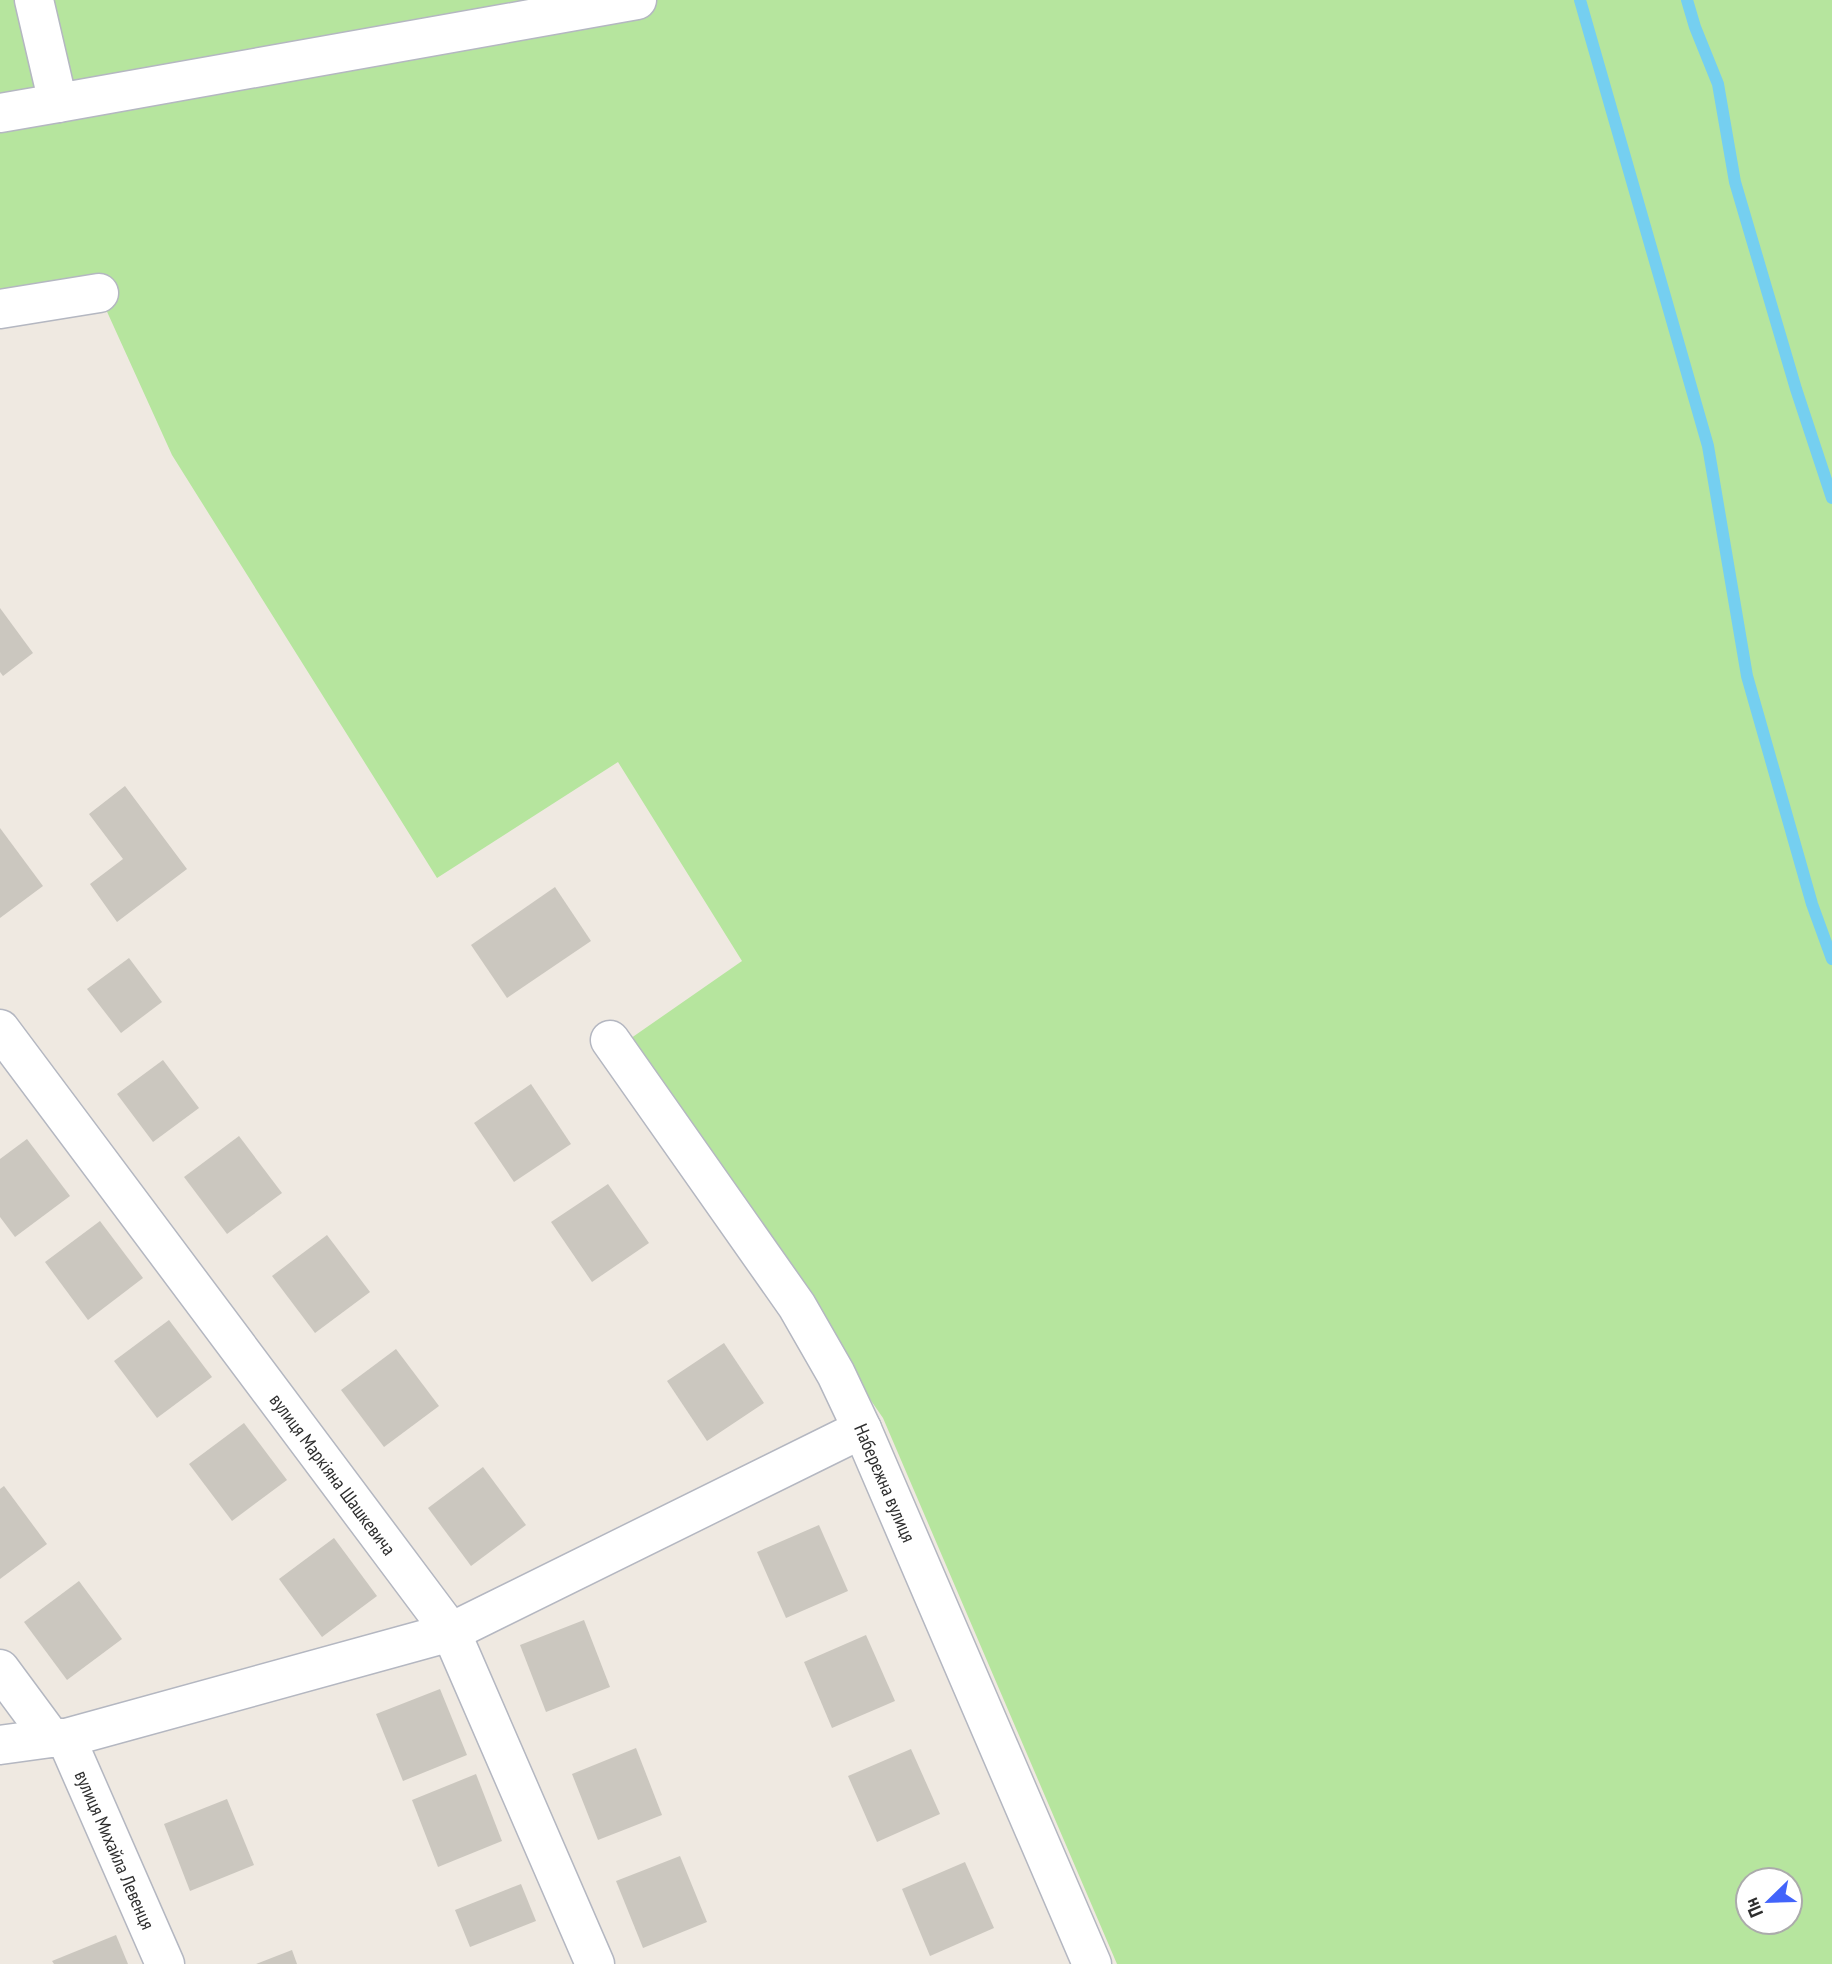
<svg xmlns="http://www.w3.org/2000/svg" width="1832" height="1964" font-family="'PT Sans Narrow',sans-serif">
	<rect width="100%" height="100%" fill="#efe9e1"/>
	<path fill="#b6e59e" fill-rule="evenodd" d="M 0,0 L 1832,0 L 1832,1964 L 1117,1964 L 883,1418 L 624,1043 L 742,961 L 618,762 L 437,878 L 172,455 L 99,294 L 0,312 ZM 1748,1880 L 1790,1880 L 1790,1922 L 1748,1922 Z"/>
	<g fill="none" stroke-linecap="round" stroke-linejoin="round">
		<g stroke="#75cff0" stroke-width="12">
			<path d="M 1580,0 L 1708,446 L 1747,676 L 1812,904 L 1832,959"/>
			<path d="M 1687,0 L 1695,27 L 1718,84 L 1735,182 L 1796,389 L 1832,498"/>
		</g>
	</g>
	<g fill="#cbc7bf">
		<path d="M 0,608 L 33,653 L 3,676 L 0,672 Z"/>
		<path d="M 125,786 L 187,869 L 117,922 L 90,884 L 123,859 L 89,814 Z"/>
		<path d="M 0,828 L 43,886 L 0,918 Z"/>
		<path d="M 555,887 L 591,941 L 507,998 L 471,945 Z"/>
		<path d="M 129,958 L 162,1002 L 121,1033 L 87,989 Z"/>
		<path d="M 163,1060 L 199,1108 L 153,1142 L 117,1094 Z"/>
		<path d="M 531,1084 L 571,1144 L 514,1182 L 474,1123 Z"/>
		<path d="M 239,1136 L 282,1193 L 227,1234 L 184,1177 Z"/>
		<path d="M 27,1139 L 70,1196 L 15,1237 L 0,1217 L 0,1159 Z"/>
		<path d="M 608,1184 L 649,1243 L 592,1282 L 551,1222 Z"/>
		<path d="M 100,1221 L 143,1278 L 88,1320 L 45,1262 Z"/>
		<path d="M 327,1235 L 370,1292 L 315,1333 L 272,1276 Z"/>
		<path d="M 169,1320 L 212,1377 L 157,1418 L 114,1361 Z"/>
		<path d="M 724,1343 L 764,1403 L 707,1441 L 667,1381 Z"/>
		<path d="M 396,1349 L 439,1406 L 384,1447 L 341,1390 Z"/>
		<path d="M 244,1423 L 287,1480 L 232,1521 L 189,1464 Z"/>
		<path d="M 483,1467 L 526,1525 L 471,1566 L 428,1508 Z"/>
		<path d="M 4,1486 L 47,1544 L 0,1579 L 0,1489 Z"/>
		<path d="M 819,1525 L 848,1591 L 786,1618 L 757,1552 Z"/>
		<path d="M 334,1538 L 377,1596 L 322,1637 L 279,1579 Z"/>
		<path d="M 79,1581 L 122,1639 L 67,1680 L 24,1622 Z"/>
		<path d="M 584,1620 L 610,1687 L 546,1712 L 520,1645 Z"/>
		<path d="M 866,1635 L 895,1701 L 832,1728 L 804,1662 Z"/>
		<path d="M 440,1689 L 467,1755 L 403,1781 L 376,1714 Z"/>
		<path d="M 636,1748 L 662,1815 L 598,1840 L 572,1774 Z"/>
		<path d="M 911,1749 L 940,1814 L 877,1842 L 848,1776 Z"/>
		<path d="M 476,1774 L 502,1841 L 438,1867 L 412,1800 Z"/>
		<path d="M 227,1799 L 254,1865 L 190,1891 L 164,1824 Z"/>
		<path d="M 680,1856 L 707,1922 L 643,1948 L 616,1881 Z"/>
		<path d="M 965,1862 L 994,1928 L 930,1956 L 902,1889 Z"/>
		<path d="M 521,1884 L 536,1921 L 470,1947 L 455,1910 Z"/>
		<path d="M 116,1935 L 128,1964 L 54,1964 L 52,1961 Z"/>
		<path d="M 292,1950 L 297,1964 L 256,1964 Z"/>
	</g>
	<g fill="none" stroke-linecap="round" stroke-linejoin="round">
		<defs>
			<g id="street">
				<path d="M 34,0 L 58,103 L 637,0"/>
				<path d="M 0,113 L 58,103"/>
				<path d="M 0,309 L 99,293"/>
				<path id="s1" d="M 0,1029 L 451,1632 L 595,1964"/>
				<path id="s2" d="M 610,1040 L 797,1306 L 836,1374 L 862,1429 L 1092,1964"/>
				<path d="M 0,1669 L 51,1738"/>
				<path id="s3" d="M 66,1738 L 165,1964"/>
				<path d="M 0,1745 L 51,1738 L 66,1738 L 451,1632 L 862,1429"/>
			</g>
		</defs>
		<use href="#street" stroke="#b4b7c1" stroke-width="41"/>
		<use href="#street" stroke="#fff" stroke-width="38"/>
	</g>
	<g text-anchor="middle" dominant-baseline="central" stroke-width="5" stroke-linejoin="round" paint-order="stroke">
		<g font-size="19" fill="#2e2e2e" stroke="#fff">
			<text stroke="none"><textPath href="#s1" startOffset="556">вулиця Маркіяна Шашкевича</textPath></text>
			<text stroke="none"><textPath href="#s2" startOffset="523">Набережна вулиця</textPath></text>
			<text stroke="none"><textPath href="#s3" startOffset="122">вулиця Михайла Левенця</textPath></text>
		</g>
	</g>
	<g transform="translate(1769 1901) rotate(247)"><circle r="33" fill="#ffffff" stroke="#ababab" stroke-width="2"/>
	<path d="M0-5L12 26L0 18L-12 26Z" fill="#4264fb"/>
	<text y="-10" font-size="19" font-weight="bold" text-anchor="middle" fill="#2e2e2e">Пн</text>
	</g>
</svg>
